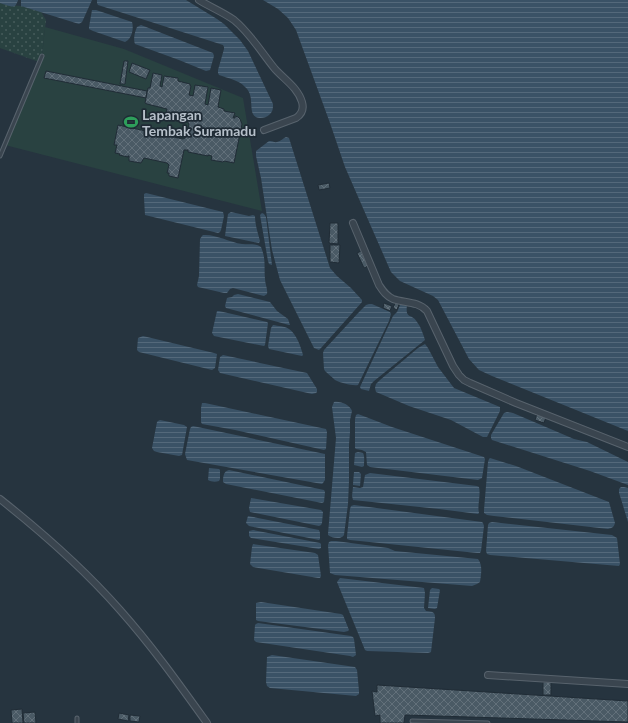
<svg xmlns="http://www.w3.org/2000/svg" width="628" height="723" font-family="Lato,sans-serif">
	<defs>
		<pattern id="grass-dots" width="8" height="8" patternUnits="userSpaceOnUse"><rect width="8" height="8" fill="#294241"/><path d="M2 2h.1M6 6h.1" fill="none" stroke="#465c5b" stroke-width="1.8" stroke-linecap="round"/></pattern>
		<pattern id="water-rules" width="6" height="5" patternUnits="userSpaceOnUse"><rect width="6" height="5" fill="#3a5266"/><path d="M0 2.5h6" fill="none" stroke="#54697b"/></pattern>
		<pattern id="building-cross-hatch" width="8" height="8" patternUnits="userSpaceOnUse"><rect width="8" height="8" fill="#4a5a65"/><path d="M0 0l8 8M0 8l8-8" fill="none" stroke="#62707a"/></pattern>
	</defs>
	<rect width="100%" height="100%" fill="#26343f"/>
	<path fill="url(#grass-dots)" d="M 0,3 L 9,5 L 21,6 L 41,12 L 46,20 L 42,56 L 39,62 L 0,48 Z"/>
	<path fill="#294241" d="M 45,27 L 124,49 L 243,98 L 262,211 L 5,145 L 42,56 Z"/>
	<g fill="url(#water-rules)">
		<path d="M 0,0 L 18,0 C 18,1 16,5 15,6 C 12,8 4,4 0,3 Z"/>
		<path d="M 21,0 L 92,0 L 83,20 L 82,22 L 79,24 L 21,6 Z"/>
		<path d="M 97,0 L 186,0 L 217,19 L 224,24 L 240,40 L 248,51 L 273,104 C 273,108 273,112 269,115 C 267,117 264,118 260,118 C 250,117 252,108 251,101 C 251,96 249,90 245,87 C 239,80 227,78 219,75 L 218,73 L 218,70 L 224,49 L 224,47 L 223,45 L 98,5 L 97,3 Z"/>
		<path d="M 263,0 L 628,0 L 628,431 L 492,376 L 479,370 L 469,359 L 438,300 L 433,296 L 400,281 L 391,272 L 345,167 L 330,123 L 296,30 L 288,18 L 278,9 Z"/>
		<path d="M 92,10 L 96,10 L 132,22 C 134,28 132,39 125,42 L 93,31 L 89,29 L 89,27 Z"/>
		<path d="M 141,25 L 213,53 L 214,56 L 210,70 L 206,71 L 179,60 L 135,44 C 133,39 135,31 137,27 Z"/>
		<path d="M 286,137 L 289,138 L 330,268 L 337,276 L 351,288 L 362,300 L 362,302 L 321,348 L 319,350 L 314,348 L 280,280 L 272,250 L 261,178 L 256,156 L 256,151 L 269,141 C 271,141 273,141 274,142 C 279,143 282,139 286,137 Z"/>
		<path d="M 146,193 L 223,212 L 224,216 L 221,230 L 220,232 L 218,233 L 145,215 L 144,198 L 144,194 Z"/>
		<path d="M 231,212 L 249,216 L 253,215 L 255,216 C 255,225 258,233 260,241 L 259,243 L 225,236 L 228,214 Z"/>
		<path d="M 262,213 L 264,214 L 266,217 L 272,265 L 269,264 L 268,261 L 260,215 Z"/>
		<path d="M 203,235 C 216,234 229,242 242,244 C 248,245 256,243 261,247 C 266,259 264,266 265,279 C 265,284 268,289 267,294 L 264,296 L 233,288 L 230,289 L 227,293 L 224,293 L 198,287 L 197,285 L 199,276 L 200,239 L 202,236 Z"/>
		<path d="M 238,294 L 270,302 L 277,311 L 288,319 L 290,325 L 289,325 L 226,308 L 225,306 L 227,298 L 232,297 L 234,295 Z"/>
		<path d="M 401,303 L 407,305 C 405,320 412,313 417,322 C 421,327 423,334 425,340 L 374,381 L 371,384 L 369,391 L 361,389 L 360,387 L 393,316 L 397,312 Z"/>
		<path d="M 369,304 L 372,304 L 390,312 L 391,314 L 389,321 L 358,385 C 352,386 341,383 335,380 C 332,377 328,374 325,371 L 324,369 L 323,353 L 324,350 L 360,311 L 366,305 Z"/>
		<path d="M 217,311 L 219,311 L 267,322 L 268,323 L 265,345 L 264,346 L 214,336 L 212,333 Z"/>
		<path d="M 273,325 C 278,326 285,326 289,329 C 296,333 301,347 303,355 L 302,356 L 269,349 L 268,346 L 271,328 Z"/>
		<path d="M 143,336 L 214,353 L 217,354 L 215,368 L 212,370 L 139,352 L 137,350 L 138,338 Z"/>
		<path d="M 425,344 L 428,348 L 438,367 L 454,388 L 500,407 L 500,411 L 487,437 L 483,437 L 451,420 L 409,406 L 376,392 L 375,388 L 376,384 L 380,380 L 418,348 Z"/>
		<path d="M 223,355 L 307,373 L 317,389 L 317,392 L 316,393 L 312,394 L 220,373 L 218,370 L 220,357 Z"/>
		<path d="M 334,402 C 341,401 350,405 352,411 L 350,420 L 350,432 L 349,445 L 349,481 L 348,504 L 344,535 C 341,540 332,538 328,535 L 328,534 L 336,438 L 332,407 Z"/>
		<path d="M 202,403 L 205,403 L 326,429 L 327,432 L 326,449 L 324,450 L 235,430 L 202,424 L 201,422 L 201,408 Z"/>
		<path d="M 507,412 L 513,413 L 574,439 L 587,442 L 628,462 L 628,485 L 590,471 L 492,440 L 491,438 L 491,435 L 504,413 Z"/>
		<path d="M 358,414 L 392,427 L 484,457 L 485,459 L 482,478 L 478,480 L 370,467 L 367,465 L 366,452 L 362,450 L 356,449 L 355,448 L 355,419 L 356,415 Z"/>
		<path d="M 160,420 L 184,425 L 187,427 L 182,455 L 179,456 L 157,452 L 154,451 L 152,448 L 157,422 L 158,421 Z"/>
		<path d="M 193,426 L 325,454 L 325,480 L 323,483 L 322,484 L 187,460 L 185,454 L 190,429 L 191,427 Z"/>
		<path d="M 358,452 L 363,453 C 365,457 364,462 364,466 L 362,467 L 354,465 L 355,453 Z"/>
		<path d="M 490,458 L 516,466 L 609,502 L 615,523 C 614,527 612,528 608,529 L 494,516 L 487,515 L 484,513 L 484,510 L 488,462 L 489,459 Z"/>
		<path d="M 209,468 L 219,469 L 220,470 L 220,479 L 219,481 C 216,482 211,482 208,480 Z"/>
		<path d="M 229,470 L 324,490 L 325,492 L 324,502 L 322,503 L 226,484 L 223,482 C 223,478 223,471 229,470 Z"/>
		<path d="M 354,472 L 359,472 L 361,474 L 360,486 L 353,485 L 353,484 Z"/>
		<path d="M 370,473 L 477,486 L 479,487 C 481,496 477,505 479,513 L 478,514 L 439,509 L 353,500 L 352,496 L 353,487 L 360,488 L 363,487 L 365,475 Z"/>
		<path d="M 621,487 L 624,487 L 628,488 L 628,522 L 621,499 L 619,493 L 619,489 Z"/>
		<path d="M 251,498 L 321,510 L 323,512 L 322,523 L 321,525 L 319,526 L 250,512 L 249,508 Z"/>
		<path d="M 354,505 L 482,522 L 483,523 L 484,526 L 481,551 L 480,553 L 477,553 L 350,540 L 347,539 L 347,536 L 350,509 L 351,506 Z"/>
		<path d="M 248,516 L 319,530 L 320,533 L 320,539 L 319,540 L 249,526 L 246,523 Z"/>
		<path d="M 492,522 L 612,535 L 617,538 L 620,564 L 619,566 L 490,555 L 487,554 L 486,551 L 488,525 L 489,523 Z"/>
		<path d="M 253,530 L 320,543 L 321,544 L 321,548 L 319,549 L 251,538 L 249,536 L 249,531 Z"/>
		<path d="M 331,541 L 336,541 L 388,548 L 395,551 L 478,559 C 483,565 481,575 480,582 L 477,584 L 472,586 L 335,575 L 330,573 L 328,545 L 329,542 Z"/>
		<path d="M 253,544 L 315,553 L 318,555 L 321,576 L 320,578 L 318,578 L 253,567 L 250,564 L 252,547 Z"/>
		<path d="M 340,578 L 424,588 L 425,593 L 424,608 L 426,611 C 432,612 435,611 435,618 L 431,652 L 428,653 L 367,651 L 365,650 L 337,582 Z"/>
		<path d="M 432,588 L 439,589 L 440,590 L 437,608 L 435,609 L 428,608 L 430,590 Z"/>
		<path d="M 261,602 L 341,614 L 343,615 L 349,630 L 348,631 L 344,632 L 258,621 L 256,620 L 256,603 Z"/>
		<path d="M 258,623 L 351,636 L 353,637 L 354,639 L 356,655 L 353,657 L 350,656 L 256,642 L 254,640 L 255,625 L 256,624 Z"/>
		<path d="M 272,655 L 355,667 L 357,670 L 359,691 L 359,694 L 356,696 L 270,688 L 267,686 L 266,682 L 267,657 Z"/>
	</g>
	<g fill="url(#building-cross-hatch)" stroke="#202c36">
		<path d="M 124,61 L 128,61 L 125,84 L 120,84 Z"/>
		<path d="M 132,63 L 150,70 L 146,79 L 129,72 Z"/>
		<path d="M 46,71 L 147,91 L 146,98 L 44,78 Z"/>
		<path d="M 153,73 L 162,75 L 160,86 L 162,87 L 164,76 L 178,78 L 178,81 L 190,84 L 190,86 L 191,86 L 189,95 L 193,96 L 195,85 L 208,87 L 205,104 L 208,105 L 211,88 L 221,90 L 218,107 L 224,109 L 224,111 L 235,113 L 233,118 L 235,118 L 235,116 L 238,117 L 240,119 L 242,124 L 234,163 L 224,161 L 223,162 L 211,160 L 212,156 L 208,155 L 208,156 L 188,152 L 188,150 L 184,150 L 178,178 L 169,176 L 169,173 L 167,173 L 169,165 L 167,163 L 144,158 L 141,163 L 129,161 L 129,156 L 128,156 L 128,157 L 119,155 L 120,154 L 115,153 L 117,145 L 114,145 L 118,125 L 183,139 L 185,138 L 189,125 L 187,120 L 182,119 L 182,120 L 165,117 L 167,109 L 147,104 L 145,103 L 148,88 L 150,88 Z"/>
		<path d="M 329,183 L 330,188 L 319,190 L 318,185 Z"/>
		<path d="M 330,223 L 338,223 L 338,244 L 329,243 Z"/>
		<path d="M 330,245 L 340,245 L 339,263 L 330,262 Z"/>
		<path d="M 361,251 L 368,266 L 364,268 L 357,253 Z"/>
		<path d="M 384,303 L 392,306 L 390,311 L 383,308 Z"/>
		<path d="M 395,303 L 399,304 L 397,310 L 393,308 Z"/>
		<path d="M 537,414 L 546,417 L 544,423 L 535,420 Z"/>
		<rect x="543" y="682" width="8" height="13"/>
		<path d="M 377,685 L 628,701 L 628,722 L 405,715 L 404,723 L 380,723 L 380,715 L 375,716 L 372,691 L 377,692 Z"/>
		<path d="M 22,709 L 23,723 L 12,723 L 11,710 Z"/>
		<path d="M 35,712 L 36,723 L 24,723 L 23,713 Z"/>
		<path d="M 119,713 L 129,715 L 128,721 L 118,719 Z"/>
		<path d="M 130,715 L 140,716 L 139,722 L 130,721 Z"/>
	</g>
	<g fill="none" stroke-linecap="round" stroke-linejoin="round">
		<defs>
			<g id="service">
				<path d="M 0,156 L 42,56"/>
				<path d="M 77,718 L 77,723"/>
				<path d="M 412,721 L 488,723"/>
			</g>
			<g id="minor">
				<path d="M 199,0 C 210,7 223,12 234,20 C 250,33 262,53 275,69 C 285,80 298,88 302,102 C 304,109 302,114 296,118 L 264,130"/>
				<path d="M 353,223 L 379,285 C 383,291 386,296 393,299 C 404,303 418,301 427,311 L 453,366 L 459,375 L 464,380 L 470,383 L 516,403 L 628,447"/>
				<path d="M 0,499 C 43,533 84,569 120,610 C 152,646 179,684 207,723"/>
				<path d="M 488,675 L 628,684"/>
			</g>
		</defs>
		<use href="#service" stroke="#58636d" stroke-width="5"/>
		<use href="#minor" stroke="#58636d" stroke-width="8"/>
		<use href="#service" stroke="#3a454f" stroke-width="3"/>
		<use href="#minor" stroke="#3a454f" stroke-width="6"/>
	</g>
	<defs>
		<symbol id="stadium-bare" viewBox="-9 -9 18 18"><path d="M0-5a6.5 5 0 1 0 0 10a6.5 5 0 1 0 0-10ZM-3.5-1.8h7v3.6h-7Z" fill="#2e9e5b" stroke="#1e2a34" stroke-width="2.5" paint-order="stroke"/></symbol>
	</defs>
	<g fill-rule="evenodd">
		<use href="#stadium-bare" x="121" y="112" width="20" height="20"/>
	</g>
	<g text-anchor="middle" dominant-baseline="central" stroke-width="3.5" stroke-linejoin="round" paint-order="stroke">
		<g font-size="14" font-weight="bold" fill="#b6c0ca" stroke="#1e2a34" text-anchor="start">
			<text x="142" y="114">Lapangan<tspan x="142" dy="16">Tembak Suramadu</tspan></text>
		</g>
	</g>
</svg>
